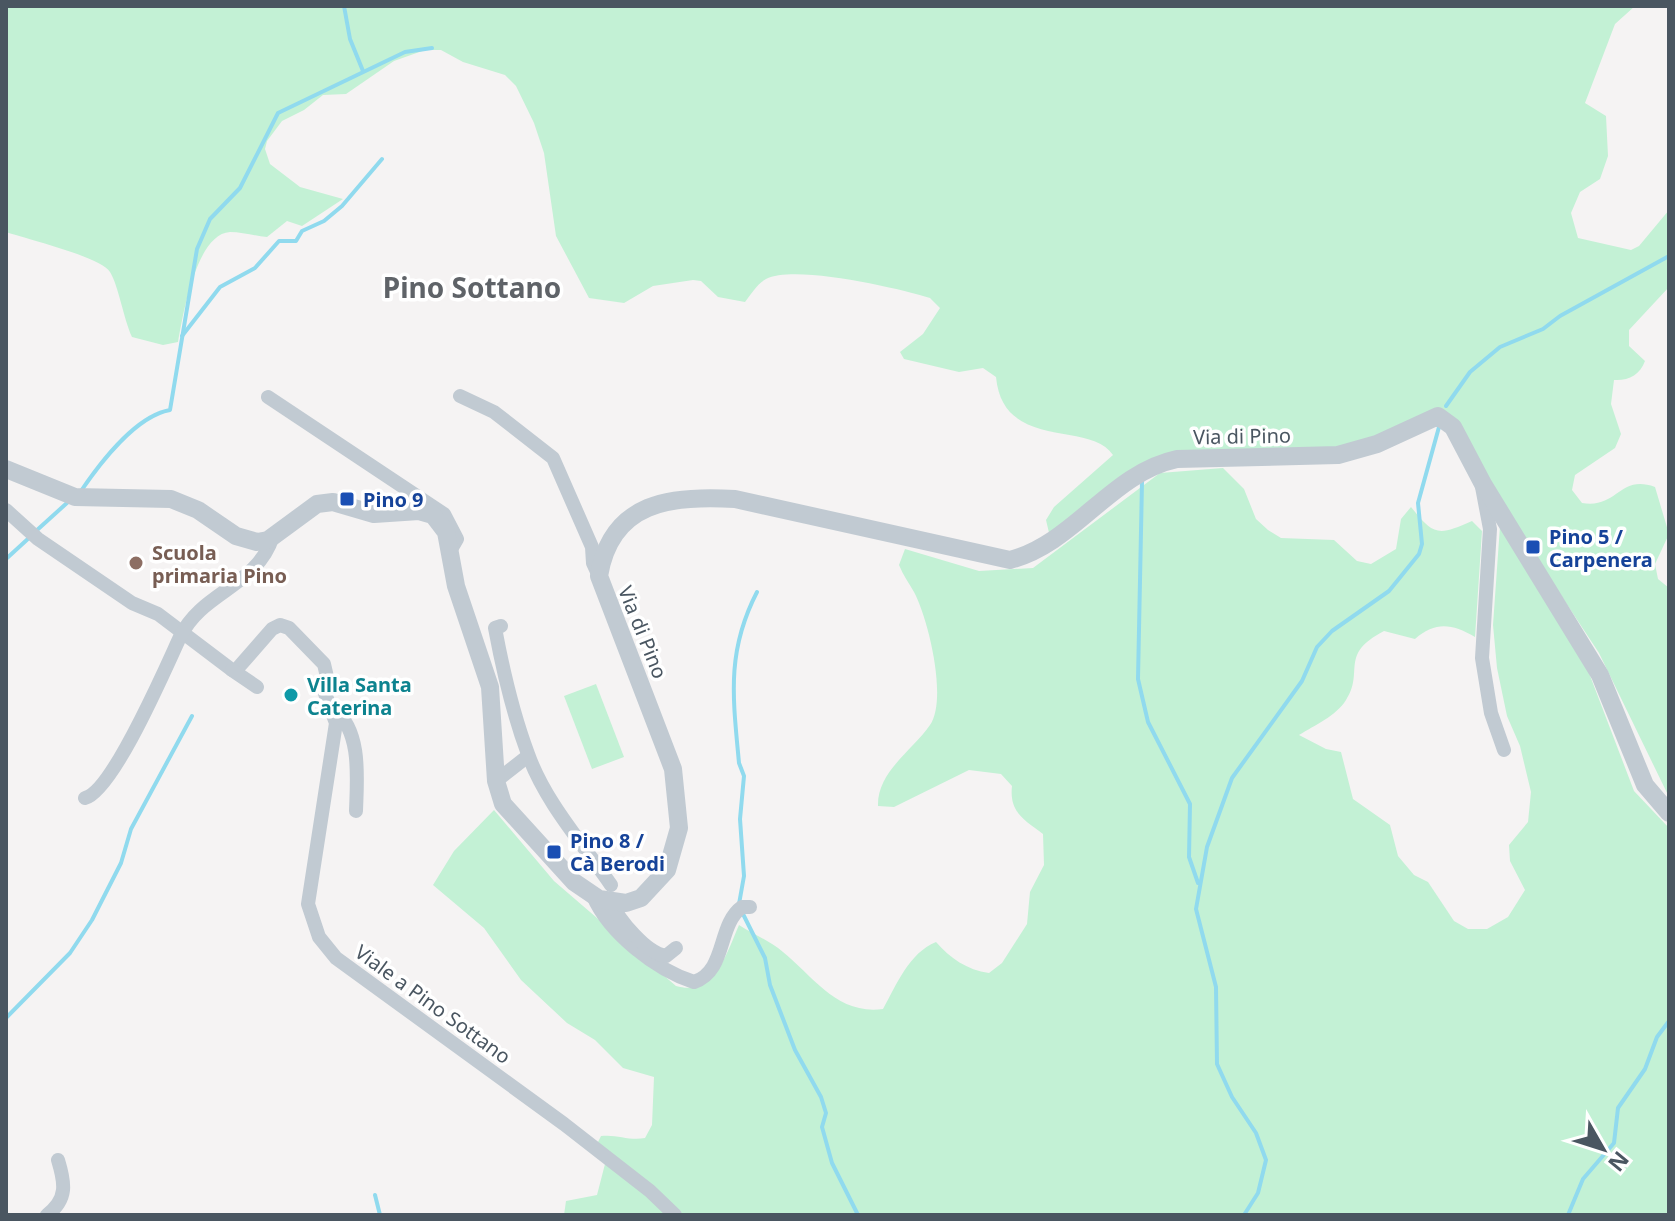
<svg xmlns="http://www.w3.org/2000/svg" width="1675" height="1221" font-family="'Noto Sans',sans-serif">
	<rect width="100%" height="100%" fill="#f5f3f3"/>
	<g fill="#c3f1d5">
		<path d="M 6,6 L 1635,6 L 1615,24 L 1585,103 L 1606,116 L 1608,156 L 1600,179 L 1580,192 L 1571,213 L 1578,238 L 1631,250 L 1639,246 L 1669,210 L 1669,287 L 1629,330 L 1629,346 L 1645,361 C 1640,375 1628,381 1614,380 L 1611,404 L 1621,434 L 1615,448 L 1575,475 L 1572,490 L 1582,503 C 1618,509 1619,474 1655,487 L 1669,534 L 1655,564 L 1658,579 L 1669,588 L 1669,797 L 1599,653 L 1543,568 L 1452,418 L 1332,449 L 1175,454 L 1050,537 L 1046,520 L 1054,507 L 1113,455 C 1091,420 1003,452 996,377 L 983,368 L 959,372 L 904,359 L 900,352 L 923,334 L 940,308 L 930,298 C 898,288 795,264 766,279 C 758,283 751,294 745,302 L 718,297 L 701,281 L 693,280 L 653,286 L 624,303 L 589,298 L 556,236 L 544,153 L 534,123 L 516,86 L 505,75 L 463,62 L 441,50 L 425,50 L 394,61 L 346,94 L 323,95 L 304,110 L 282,121 L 267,141 L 265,149 L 270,164 L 300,187 L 343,199 L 302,226 L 287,221 L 267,237 C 256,236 242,232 230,232 C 196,234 183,315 178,342 L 163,345 L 132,337 C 123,317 119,287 110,272 C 101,257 27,239 6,232 Z"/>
		<path d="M 1223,468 L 1244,489 L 1256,519 L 1268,530 L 1281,538 L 1334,540 L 1357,561 L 1371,564 L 1396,549 L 1401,519 L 1411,507 C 1434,536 1438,536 1472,521 L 1482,531 L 1475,637 C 1452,624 1436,621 1415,639 L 1384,631 C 1338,655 1365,671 1346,700 C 1336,716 1315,725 1299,735 L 1326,749 L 1341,752 L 1353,799 L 1390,825 L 1398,856 L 1414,875 L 1428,882 L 1454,921 L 1468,929 L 1487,929 L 1508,917 L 1525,890 L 1510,861 L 1509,845 L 1528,822 L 1531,792 L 1520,746 L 1507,716 L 1497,668 L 1493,625 L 1500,526 L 1589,673 L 1634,791 L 1669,828 L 1669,1215 L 564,1215 L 566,1201 L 597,1195 L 605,1164 L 598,1142 L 601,1136 C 617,1134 629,1141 645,1138 L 652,1125 L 654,1077 L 623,1068 L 595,1040 L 567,1023 L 521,980 L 484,928 L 433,885 L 454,851 L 494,810 L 554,881 L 676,986 C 714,997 726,955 739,925 C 753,934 770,941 783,952 C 814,977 837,1015 883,1009 C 897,984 909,953 936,942 C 950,958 967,970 989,973 L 1002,963 L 1027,924 L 1030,892 L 1044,865 L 1043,834 C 1024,820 1009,812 1012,786 L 1001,774 L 969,770 L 894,807 L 878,806 C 877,772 912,751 930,725 C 948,699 928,618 914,592 C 909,583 903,575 899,565 L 905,549 L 979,571 L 1033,568 L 1160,473 Z"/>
		<path d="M 596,684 L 624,757 L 592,769 L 564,696 Z"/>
	</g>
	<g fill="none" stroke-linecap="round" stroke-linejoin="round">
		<g stroke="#90daee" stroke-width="4">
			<path d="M 344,6 L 350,39 L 363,71"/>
			<path d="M 182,336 L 220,287 L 255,268 L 279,241 L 296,241 L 302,231 L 324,221 L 342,206 L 382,159"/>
			<path d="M 1446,406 L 1470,372 L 1500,347 L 1543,329 L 1560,316 L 1669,256"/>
			<path d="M 1142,482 L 1138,679 L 1148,722 L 1190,804 L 1189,857 L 1198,883"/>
			<path d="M 81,491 C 100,463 136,416 170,410 L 197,249 L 210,219 L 240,188 L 278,113 L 405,52 L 432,48"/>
			<path d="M 36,531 L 68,502"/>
			<path d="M 6,559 L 30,537"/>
			<path d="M 739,904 L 744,876 L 740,819 L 744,776 L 739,763 C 733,698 726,652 757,592"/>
			<path d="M 742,912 L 765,958 L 770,985 L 795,1050 L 821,1097 L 826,1113 L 822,1127 L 832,1163 L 858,1215"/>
			<path d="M 6,1018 L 70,953 L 92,920 L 121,863 L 131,829 L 192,716"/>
			<path d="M 375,1195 L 380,1215"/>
			<path d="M 1244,1215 L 1258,1193 L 1266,1160 L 1256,1133 L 1232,1097 L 1217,1064 L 1216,987 L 1196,909 L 1207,847 L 1232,778 L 1302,681 L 1317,647 L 1332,631 L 1389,591 L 1419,554 L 1422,544 L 1418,503 L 1439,427"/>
			<path d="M 1568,1215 L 1583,1179 L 1614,1143 L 1618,1108 L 1645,1069 L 1657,1037 L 1669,1021"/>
		</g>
		<g stroke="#c1cad2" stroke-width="14">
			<path d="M 460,396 L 494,412 L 553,458 L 592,547 L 593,563 L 599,576"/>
			<path d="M 268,397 L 444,514 L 457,539 L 450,551"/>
			<path d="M 1482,487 L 1490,529 L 1482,658 L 1491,713 L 1504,750"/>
			<path d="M 6,510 L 38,539 L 132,603 L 158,614 L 232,670 L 237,669 L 272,629 L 280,625 L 289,628 L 324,664 L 327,677 L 323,688 L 336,723 L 308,904 L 319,937 L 336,958 L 564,1124 L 650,1191 L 675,1215"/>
			<path d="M 501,626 L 495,628 C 503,671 513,714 528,754 C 545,802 583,844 611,885"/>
			<path d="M 232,670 L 257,687"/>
			<path d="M 334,709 C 362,732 357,778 356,811"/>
			<path d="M 496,781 L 528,756"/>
			<path d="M 85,798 C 113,791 166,667 180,637 C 202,591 257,587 273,536"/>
			<path d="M 593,896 C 609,933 656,970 694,982 C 727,971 717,925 742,907 L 750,907"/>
			<path d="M 611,902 C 619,920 646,953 666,956 L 676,948"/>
			<path d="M 47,1215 C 68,1199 65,1183 58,1160"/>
		</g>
		<path stroke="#c1cad2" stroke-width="18" d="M 6,469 L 75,497 L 171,499 L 198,510 L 236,536 L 257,542 L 268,540 L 317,504 L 333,502 L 374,514 L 419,511 L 433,515 L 446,532 L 456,586 L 490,687 L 496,781 L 503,804 L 574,882 L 599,899 L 626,903 L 641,898 L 667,870 L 679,828 L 673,769 L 599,576 C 611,501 672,495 735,499 L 1010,560 C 1075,543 1111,473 1177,459 L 1338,455 L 1377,444 L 1438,416 L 1453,427 L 1483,484 L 1600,675 L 1645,785 L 1669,813"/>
	</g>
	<g fill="#1a4fb4" stroke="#fff" stroke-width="3">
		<rect x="339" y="491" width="16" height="16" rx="4"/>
		<rect x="1525" y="539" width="16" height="16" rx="4"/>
		<rect x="546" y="844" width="16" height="16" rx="4"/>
	</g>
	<circle fill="#8d6e63" stroke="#fff" stroke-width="3" cx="136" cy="563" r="8"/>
	<circle fill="#0f9aa8" stroke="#fff" stroke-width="3" cx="291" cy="695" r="8"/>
	<g text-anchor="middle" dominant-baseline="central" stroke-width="7" stroke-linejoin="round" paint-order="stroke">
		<g font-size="20" fill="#4a5661" stroke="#fff">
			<text transform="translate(1242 436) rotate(-1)">Via di Pino</text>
			<text transform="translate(643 632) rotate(68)">Via di Pino</text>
			<text transform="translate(433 1004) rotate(36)">Viale a Pino Sottano</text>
		</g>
		<g font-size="20" font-weight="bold" fill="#164399" stroke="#fff" text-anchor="start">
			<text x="363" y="499">Pino 9</text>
			<text x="1549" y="536">Pino 5 /<tspan x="1549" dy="23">Carpenera</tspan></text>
			<text x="570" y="840">Pino 8 /<tspan x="570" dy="23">Cà Berodi</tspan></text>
		</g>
		<g font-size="20" font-weight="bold" fill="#785e54" stroke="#fff" text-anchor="start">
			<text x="152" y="552">Scuola<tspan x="152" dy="23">primaria Pino</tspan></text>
		</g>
		<g font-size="20" font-weight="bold" fill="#0d838f" stroke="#fff" text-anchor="start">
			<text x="307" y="684">Villa Santa<tspan x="307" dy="23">Caterina</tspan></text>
		</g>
		<g font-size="28" font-weight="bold" fill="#5f6368" stroke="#fff">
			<text x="472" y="287">Pino Sottano</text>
		</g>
	</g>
	<rect width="1675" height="1221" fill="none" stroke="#4a5661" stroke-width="16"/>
	<g transform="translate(1603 1149) rotate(129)" stroke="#ffffff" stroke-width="6" paint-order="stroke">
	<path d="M0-6L14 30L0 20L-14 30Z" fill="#4a5661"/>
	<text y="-12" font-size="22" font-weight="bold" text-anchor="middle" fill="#4a5661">N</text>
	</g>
</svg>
